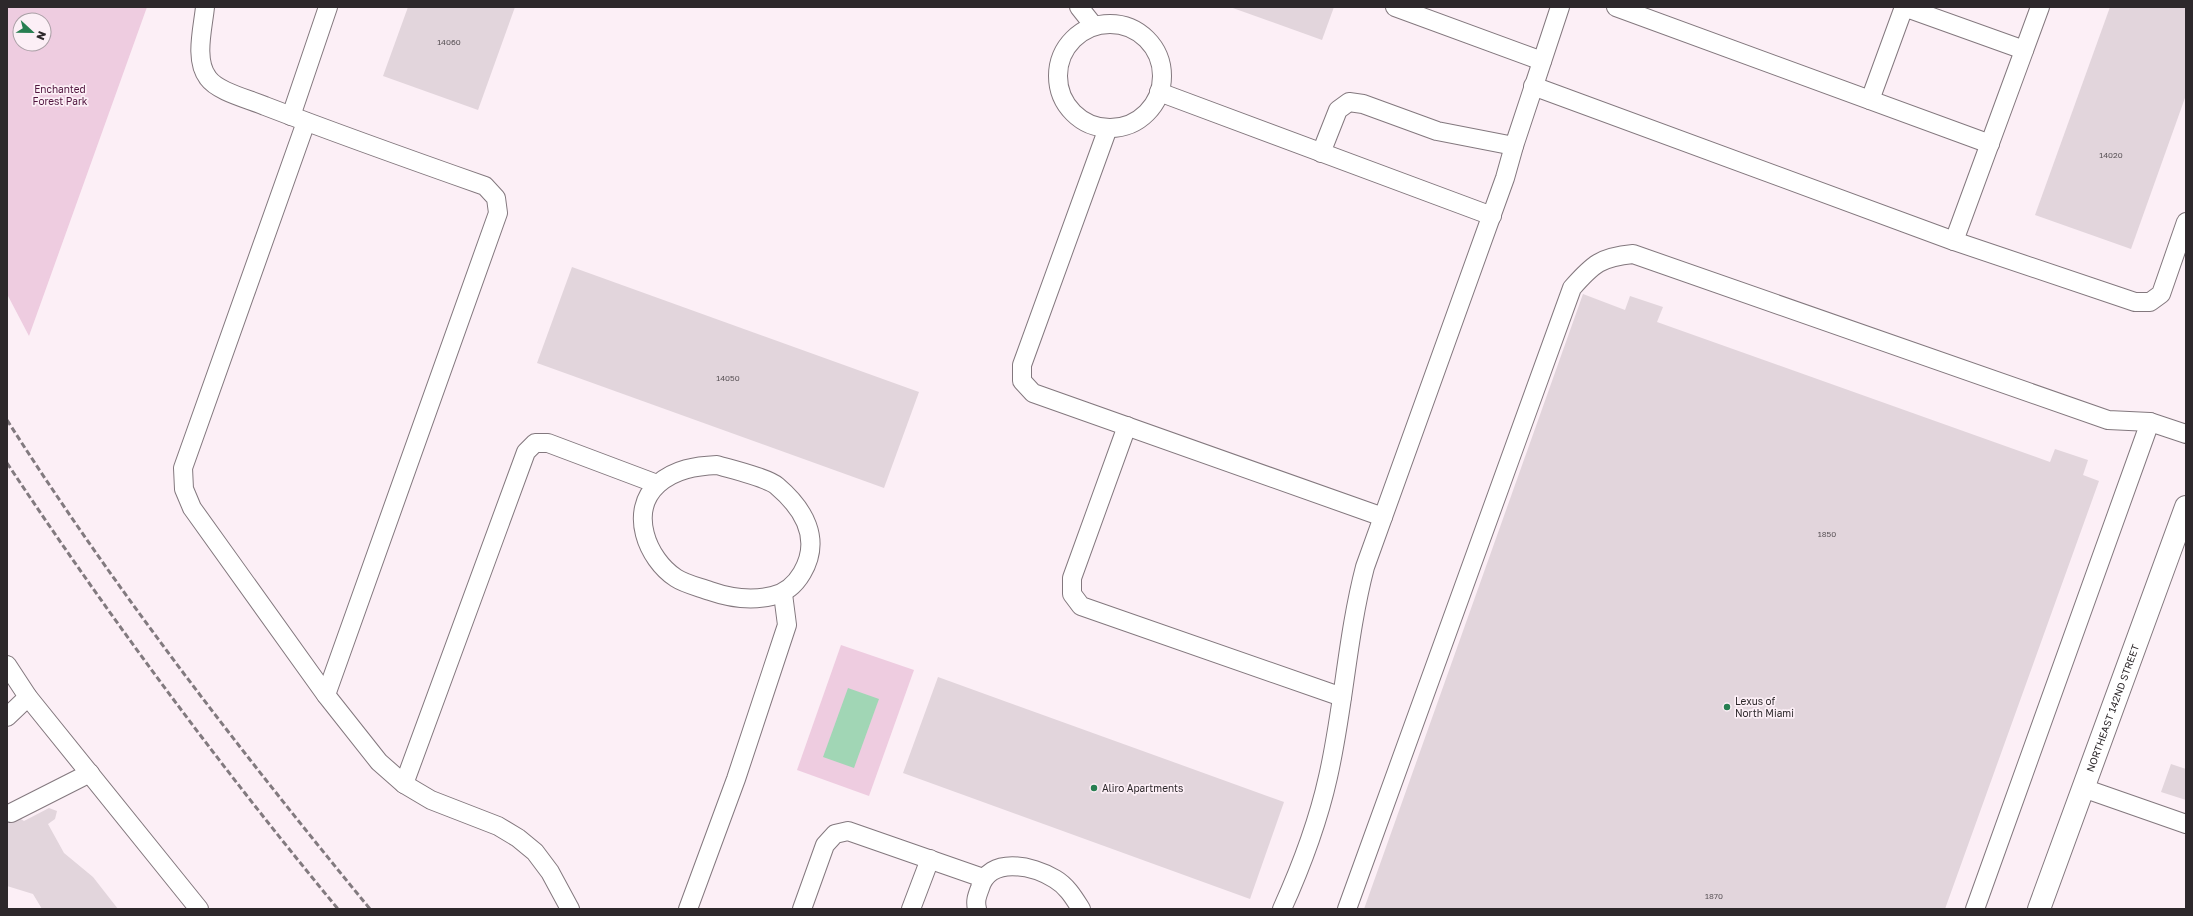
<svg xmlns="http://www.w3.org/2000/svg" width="2193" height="916" font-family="'Golos Text',sans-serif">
	<rect width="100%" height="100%" fill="#fceff6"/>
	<g fill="#eecce0" fill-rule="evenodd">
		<path d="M 7,7 L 147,7 L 29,336 L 7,294 ZM 20,20 L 44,20 L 44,44 L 20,44 Z"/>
		<path d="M 841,645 L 914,670 L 869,796 L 797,770 Z"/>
	</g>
	<path fill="#a1d6b5" d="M 848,688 L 879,699 L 854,768 L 823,757 Z"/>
	<g fill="#e2d5dc">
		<path d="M 408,7 L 515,7 L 478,110 L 383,76 Z"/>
		<path d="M 1230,7 L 1334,7 L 1322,40 Z"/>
		<path d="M 2110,7 L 2186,7 L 2186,95 L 2131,249 L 2035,215 Z"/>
		<path d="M 572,267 L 919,392 L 884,488 L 537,363 Z"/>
		<path d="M 1583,294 L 1625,310 L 1630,296 L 1663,307 L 1657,322 L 2050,462 L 2055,449 L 2088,460 L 2083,475 L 2099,481 L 1945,909 L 1364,909 Z"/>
		<path d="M 938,677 L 1284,802 L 1250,899 L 903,773 Z"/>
		<path d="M 2171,764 L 2186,769 L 2186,800 L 2161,792 Z"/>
		<path d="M 49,808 L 57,811 L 55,819 L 48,824 L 64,853 L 93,877 L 118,909 L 42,909 L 33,894 L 7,886 L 7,810 L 24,821 Z"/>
	</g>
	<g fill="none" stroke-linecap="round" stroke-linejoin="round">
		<defs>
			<g id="service">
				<path d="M 205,7 C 203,28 194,60 208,78 C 218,92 249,99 265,106 C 338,134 411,160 485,186 L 496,198 L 498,213 L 326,695"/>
				<path d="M 1079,7 L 1094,26"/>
				<path d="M 1395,7 L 1542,61"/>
				<path d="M 1616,7 L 1990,144"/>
				<circle cx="1110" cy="76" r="52"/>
				<path d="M 1533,86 L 1954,241 L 2135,302 L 2150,302 L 2161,294 L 2186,222"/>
				<path d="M 1159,92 L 1492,216"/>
				<path d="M 1870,100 L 1904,7 L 2024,50"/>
				<path d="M 291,116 L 328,7"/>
				<path d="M 306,122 L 183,468 L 184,489 L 192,508 L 326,695 L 379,762 L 404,784 L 431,800 L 498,826 L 518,838 L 535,852 L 550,872 L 570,909"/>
				<path d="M 1108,128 L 1022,365 L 1022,381 L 1033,393 L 1383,517"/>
				<path d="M 1321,153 L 1338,110 L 1349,102 L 1363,104 L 1437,131 L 1514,146"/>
				<path d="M 1954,241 L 2040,7"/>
				<path d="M 1127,426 L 1072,578 L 1072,594 L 1081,606 L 1342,697"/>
				<path d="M 717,465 C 730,469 768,478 777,486 C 804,509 822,539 802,573 C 795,585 786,593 772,596 C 751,601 730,598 710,591 C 699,587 685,584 676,578 C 647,559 628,511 658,484 C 675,469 696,466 717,465 Z"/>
				<path d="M 7,665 L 28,697 L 199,909"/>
				<path d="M 7,717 L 28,697"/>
				<path d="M 404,784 L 526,452 L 535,443 L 548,443 L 657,484"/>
				<path d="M 2083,788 L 2186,824"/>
				<path d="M 11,813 L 90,773"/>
				<path d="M 688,909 L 736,779 L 787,625 L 783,594"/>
				<path d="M 802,909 L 825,845 L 835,834 L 848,831 L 983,878"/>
				<path d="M 911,909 L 930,859"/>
				<path d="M 977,909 C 975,901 977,896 980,888 C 989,856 1032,865 1055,879 C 1067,886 1074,898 1081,909"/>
				<path d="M 1282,909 C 1301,867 1318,822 1328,777 C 1344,707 1347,636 1365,567 L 1505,178 L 1514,146 L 1560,7"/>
				<path d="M 1347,909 L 1572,288 C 1593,264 1601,257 1633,254 L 2108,420 L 2150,422 L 2186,434"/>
				<path d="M 1975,909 L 2150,422"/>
			</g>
			<g id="minor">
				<path id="s1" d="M 2039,909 L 2186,507"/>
			</g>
		</defs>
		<use href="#service" stroke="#83787e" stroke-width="20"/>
		<use href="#minor" stroke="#83787e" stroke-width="24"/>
		<use href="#service" stroke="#fff" stroke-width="18"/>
		<use href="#minor" stroke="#fff" stroke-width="22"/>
		<g stroke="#827a7f" stroke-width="3" stroke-dasharray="6 3" stroke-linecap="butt">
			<path d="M 7,420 C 116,591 241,752 370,909"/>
			<path d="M 7,463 C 110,618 219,765 338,909"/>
		</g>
	</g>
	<g fill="#277e51" stroke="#fceff6" stroke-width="1.5">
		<circle cx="1727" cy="707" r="4"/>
		<circle cx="1094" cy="788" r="4"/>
	</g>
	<g text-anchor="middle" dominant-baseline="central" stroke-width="3.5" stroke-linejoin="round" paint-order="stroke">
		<g font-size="8" fill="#5a5357">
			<text x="449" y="42">14060</text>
			<text x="2111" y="155">14020</text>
			<text x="728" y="378">14050</text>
			<text x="1827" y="534">1850</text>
			<text x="1714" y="896">1870</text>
		</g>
		<g font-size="10" fill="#50153e" stroke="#fceff6">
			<text x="60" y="89">Enchanted<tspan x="60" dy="12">Forest Park</tspan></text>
		</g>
		<g font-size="10" fill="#2d282b" stroke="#fceff6" text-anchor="start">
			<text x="1735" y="701">Lexus of<tspan x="1735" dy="12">North Miami</tspan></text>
			<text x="1102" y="788">Aliro Apartments</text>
		</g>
		<g font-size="10" fill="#2d282b" stroke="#fceff6">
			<text stroke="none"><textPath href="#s1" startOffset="214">NORTHEAST 142ND STREET</textPath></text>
		</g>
	</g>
	<rect width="2193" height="916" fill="none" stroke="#2d282b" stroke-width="16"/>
	<g transform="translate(32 32) rotate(112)"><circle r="19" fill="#fceff6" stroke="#a99fa5"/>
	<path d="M0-3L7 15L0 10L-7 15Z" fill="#277e51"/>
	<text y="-6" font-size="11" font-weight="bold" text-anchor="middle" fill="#2d282b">N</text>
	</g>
</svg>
